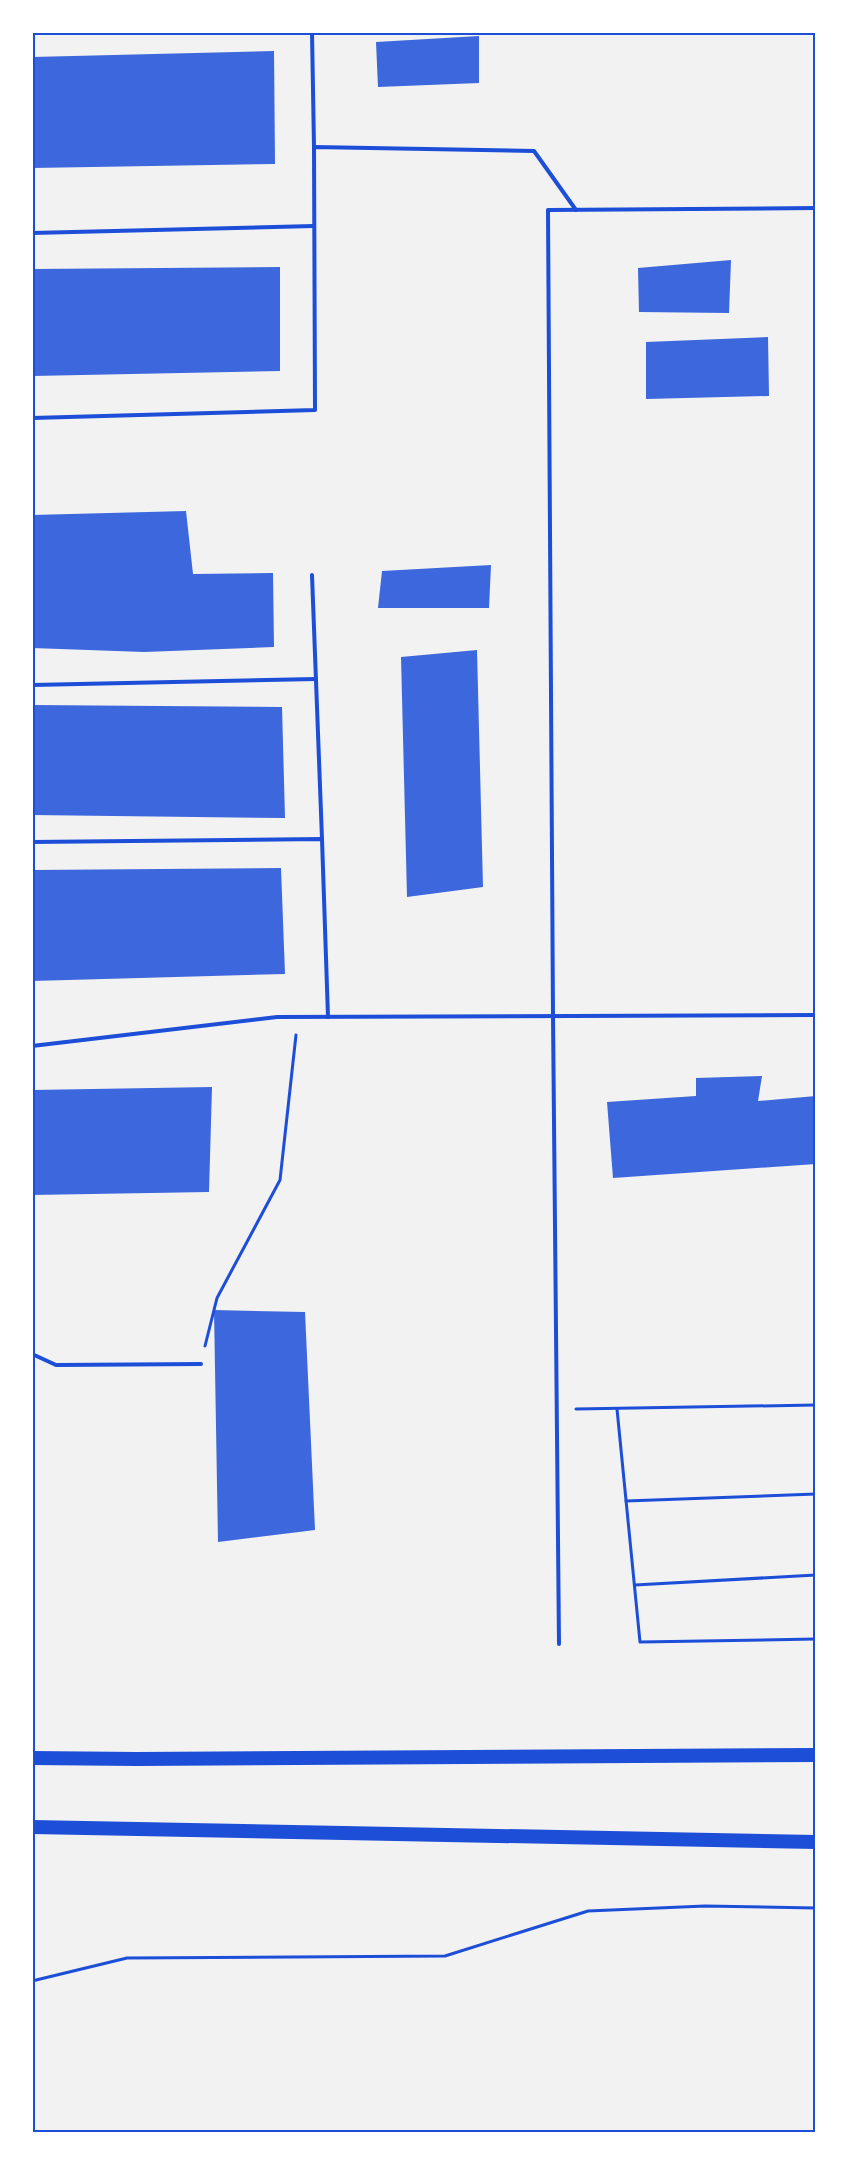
<svg xmlns="http://www.w3.org/2000/svg" width="848" height="2165" font-family="Poppins,sans-serif">
	<rect width="100%" height="100%" fill="#f2f2f2"/>
	<g fill="#3d67dc">
		<path d="M 479,36 L 479,83 L 378,87 L 376,42 Z"/>
		<path d="M 274,51 L 275,164 L 32,168 L 32,57 Z"/>
		<path d="M 731,260 L 729,313 L 639,312 L 638,268 Z"/>
		<path d="M 280,267 L 280,371 L 32,376 L 32,269 Z"/>
		<path d="M 768,337 L 769,396 L 646,399 L 646,342 Z"/>
		<path d="M 186,511 L 193,574 L 273,573 L 274,647 L 144,652 L 32,648 L 32,515 Z"/>
		<path d="M 491,565 L 489,608 L 378,608 L 382,571 Z"/>
		<path d="M 477,650 L 483,887 L 407,897 L 401,657 Z"/>
		<path d="M 32,705 L 282,707 L 285,818 L 32,815 Z"/>
		<path d="M 281,868 L 285,974 L 32,981 L 32,870 Z"/>
		<path d="M 762,1076 L 758,1101 L 816,1096 L 816,1164 L 613,1178 L 607,1102 L 696,1096 L 696,1078 Z"/>
		<path d="M 212,1087 L 209,1192 L 32,1195 L 32,1090 Z"/>
		<path d="M 214,1310 L 305,1312 L 315,1530 L 218,1542 Z"/>
	</g>
	<g fill="none" stroke-linecap="round" stroke-linejoin="round">
		<g stroke="#1d4ed8" stroke-width="3">
			<path d="M 205,1346 L 217,1298 L 280,1180 L 296,1035"/>
			<path d="M 576,1409 L 816,1405"/>
			<path d="M 617,1409 L 640,1642 L 816,1639"/>
			<path d="M 626,1501 L 816,1494"/>
			<path d="M 635,1585 L 816,1575"/>
			<path d="M 32,1981 L 127,1958 L 445,1956 L 588,1911 L 705,1906 L 816,1908"/>
		</g>
		<g stroke="#1d4ed8" stroke-width="4">
			<path d="M 312,32 L 314,147"/>
			<path d="M 32,233 L 314,226"/>
			<path d="M 32,418 L 315,410 L 314,147 L 534,151 L 576,210"/>
			<path d="M 312,575 L 322,839"/>
			<path d="M 32,685 L 316,679"/>
			<path d="M 32,842 L 322,839 L 328,1017"/>
			<path d="M 32,1046 L 277,1017 L 816,1015"/>
			<path d="M 32,1354 L 56,1365 L 201,1364"/>
			<path d="M 559,1644 L 553,1016 L 548,210 L 816,208"/>
		</g>
		<g stroke="#1d4ed8" stroke-width="14">
			<path d="M 32,1758 L 137,1759 L 816,1755"/>
			<path d="M 32,1827 L 816,1842"/>
		</g>
	</g>
	<rect width="848" height="2165" fill="none" stroke="#ffffff" stroke-width="68"/>
	<rect x="34" y="34" width="780" height="2097" fill="none" stroke="#1d4ed8" stroke-width="2"/>
</svg>
